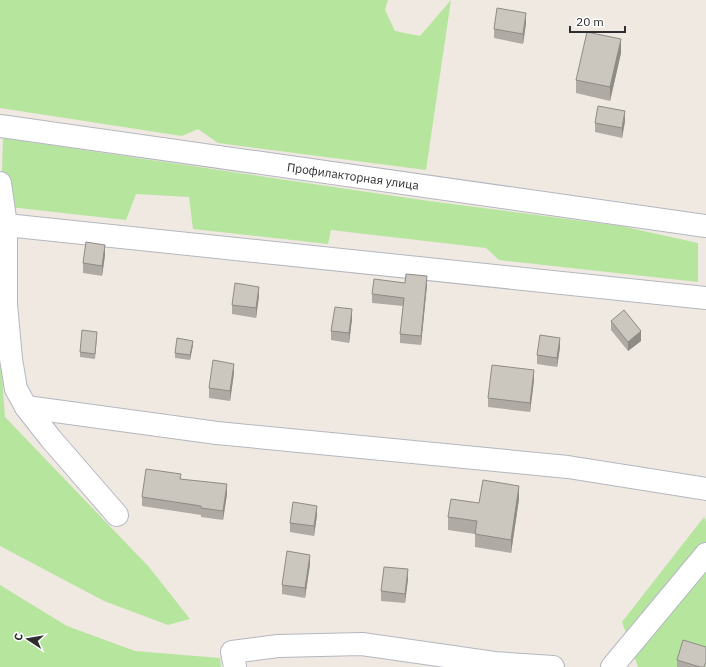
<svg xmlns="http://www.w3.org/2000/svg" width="706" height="667" font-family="'IBM Plex Sans',sans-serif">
	<rect width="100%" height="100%" fill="#efe9e1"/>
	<g fill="#b6e59e">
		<path d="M 0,0 L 388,0 L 385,10 L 395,31 L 420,36 L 451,0 L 426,170 L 218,143 L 198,129 L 182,136 L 0,108 Z"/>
		<path d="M 3,138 L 422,200 L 621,226 L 698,243 L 698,282 L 499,260 L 486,248 L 331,230 L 328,244 L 193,229 L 189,197 L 136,194 L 126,220 L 1,206 Z"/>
		<path d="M 0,346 L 5,417 L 149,567 L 190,619 L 168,625 L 104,601 L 0,546 Z"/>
		<path d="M 704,517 L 706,521 L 706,667 L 638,667 L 622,622 Z"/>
		<path d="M 0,585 L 67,626 L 135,651 L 220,658 L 221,667 L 0,667 Z"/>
	</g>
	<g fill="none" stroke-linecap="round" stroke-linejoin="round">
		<defs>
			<g id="minor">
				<path d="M 0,126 L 706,226"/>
				<path d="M 0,183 L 6,225 L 6,304 L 11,359 L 16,389 L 26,407 L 51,439 L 117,515"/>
				<path d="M 6,225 L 706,298"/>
				<path d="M 26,407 L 217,433 L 568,467 L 706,489"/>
				<path d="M 235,667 L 232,652 L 278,646 L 362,644 L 494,663 L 553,667"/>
				<path d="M 612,667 L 706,554"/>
			</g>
		</defs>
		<use href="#minor" stroke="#b4b7c1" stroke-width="24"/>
		<use href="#minor" stroke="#fff" stroke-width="22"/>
	</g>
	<g fill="#afaba4">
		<path d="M 526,23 L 523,44 L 494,38 L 494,29 Z"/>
		<path d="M 621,53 L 610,101 L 576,93 L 576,80 Z"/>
		<path d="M 625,121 L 622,138 L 595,132 L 595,123 Z"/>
		<path d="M 105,255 L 102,276 L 83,273 L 83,263 Z"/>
		<path d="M 405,283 L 427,285 L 421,345 L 400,343 L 400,334 L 403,306 L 372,303 L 372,294 Z"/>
		<path d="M 259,296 L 256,318 L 232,314 L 232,305 Z"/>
		<path d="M 352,319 L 349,343 L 331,340 L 331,331 Z"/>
		<path d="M 611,321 L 641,341 L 628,351 L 611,330 Z"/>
		<path d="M 97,337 L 95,359 L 80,357 L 80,352 Z"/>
		<path d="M 193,345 L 190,360 L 175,358 L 175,353 Z"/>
		<path d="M 560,347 L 557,367 L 537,364 L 537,355 Z"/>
		<path d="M 234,373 L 230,401 L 209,398 L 209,388 Z"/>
		<path d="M 534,380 L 530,412 L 488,407 L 488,398 Z"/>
		<path d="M 181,479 L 227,494 L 223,520 L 201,517 L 201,515 L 142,506 L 142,497 Z"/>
		<path d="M 519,499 L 511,553 L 475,547 L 475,534 L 448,530 L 448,517 L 479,503 Z"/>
		<path d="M 317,515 L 314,536 L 290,532 L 290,523 Z"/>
		<path d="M 310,564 L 305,598 L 282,594 L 282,585 Z"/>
		<path d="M 408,579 L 405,603 L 381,601 L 381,591 Z"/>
		<path d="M 677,660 L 706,667 L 677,667 Z"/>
	</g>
	<g fill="#8e8b86">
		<path d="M 526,13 L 526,23 L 523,44 L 523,34 Z"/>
		<path d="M 621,39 L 621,53 L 610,101 L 610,87 Z"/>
		<path d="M 625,111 L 625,121 L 622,138 L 622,128 Z"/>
		<path d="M 105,245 L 105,255 L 102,276 L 102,266 Z"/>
		<path d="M 427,276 L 427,285 L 421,345 L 421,336 Z"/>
		<path d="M 259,287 L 259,296 L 256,318 L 256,308 Z"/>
		<path d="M 352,309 L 352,319 L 349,343 L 349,333 Z"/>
		<path d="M 641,331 L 641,341 L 628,351 L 628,342 Z"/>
		<path d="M 560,338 L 560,347 L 557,367 L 557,358 Z"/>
		<path d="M 193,341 L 193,345 L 190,360 L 190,355 Z"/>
		<path d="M 234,364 L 234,373 L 230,401 L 230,391 Z"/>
		<path d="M 534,370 L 534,380 L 530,412 L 530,403 Z"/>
		<path d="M 227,484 L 227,494 L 223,520 L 223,511 Z"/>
		<path d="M 519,486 L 519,499 L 511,553 L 511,540 Z"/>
		<path d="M 317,506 L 317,515 L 314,536 L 314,526 Z"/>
		<path d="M 310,555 L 310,564 L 305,598 L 305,588 Z"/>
		<path d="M 408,569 L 408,579 L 405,603 L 405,594 Z"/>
	</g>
	<g fill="#cbc7bf" stroke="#8e8b86">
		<path d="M 497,8 L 526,13 L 523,34 L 494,29 Z"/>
		<path d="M 587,32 L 621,39 L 610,87 L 576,80 Z"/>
		<path d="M 598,106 L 625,111 L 622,128 L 595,123 Z"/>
		<path d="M 86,242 L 105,245 L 102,266 L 83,263 Z"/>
		<path d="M 406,274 L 427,276 L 421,336 L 400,334 L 404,298 L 372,294 L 374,279 L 405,283 Z"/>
		<path d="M 235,283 L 259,287 L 256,308 L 232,305 Z"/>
		<path d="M 335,307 L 352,309 L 349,333 L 331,331 Z"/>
		<path d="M 624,310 L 641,331 L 628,342 L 611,321 Z"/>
		<path d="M 82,330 L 97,332 L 95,354 L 80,352 Z"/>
		<path d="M 540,335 L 560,338 L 557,358 L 537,355 Z"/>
		<path d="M 177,338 L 193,341 L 190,355 L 175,353 Z"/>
		<path d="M 213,360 L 234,364 L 230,391 L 209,388 Z"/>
		<path d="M 492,365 L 534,370 L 530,403 L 488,398 Z"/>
		<path d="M 146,469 L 181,474 L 180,479 L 227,484 L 223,511 L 201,508 L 201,506 L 142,497 Z"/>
		<path d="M 483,480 L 519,486 L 511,540 L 475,534 L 477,521 L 448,517 L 451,499 L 479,503 Z"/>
		<path d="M 293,502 L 317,506 L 314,526 L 290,523 Z"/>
		<path d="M 287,551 L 310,555 L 305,588 L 282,585 Z"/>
		<path d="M 384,567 L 408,569 L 405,594 L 381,591 Z"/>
		<path d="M 683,640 L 706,647 L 706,662 L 704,667 L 700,667 L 677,660 Z"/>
	</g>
	<g text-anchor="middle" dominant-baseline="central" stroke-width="3.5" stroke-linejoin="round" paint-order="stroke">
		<g font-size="12" fill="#2e2e2e" stroke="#fff">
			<text transform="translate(353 176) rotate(8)">Профилакторная улица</text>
		</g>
	</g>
	<g transform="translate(28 639) rotate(282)" stroke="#ffffff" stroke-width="3" paint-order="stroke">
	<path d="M0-3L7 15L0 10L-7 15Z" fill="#2e2e2e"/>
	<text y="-6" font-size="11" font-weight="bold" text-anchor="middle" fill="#2e2e2e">С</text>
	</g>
	<path d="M570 26v6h55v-6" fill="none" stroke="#2e2e2e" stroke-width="2"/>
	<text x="576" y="26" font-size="12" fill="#2e2e2e" stroke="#ffffff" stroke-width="3" paint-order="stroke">20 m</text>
</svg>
